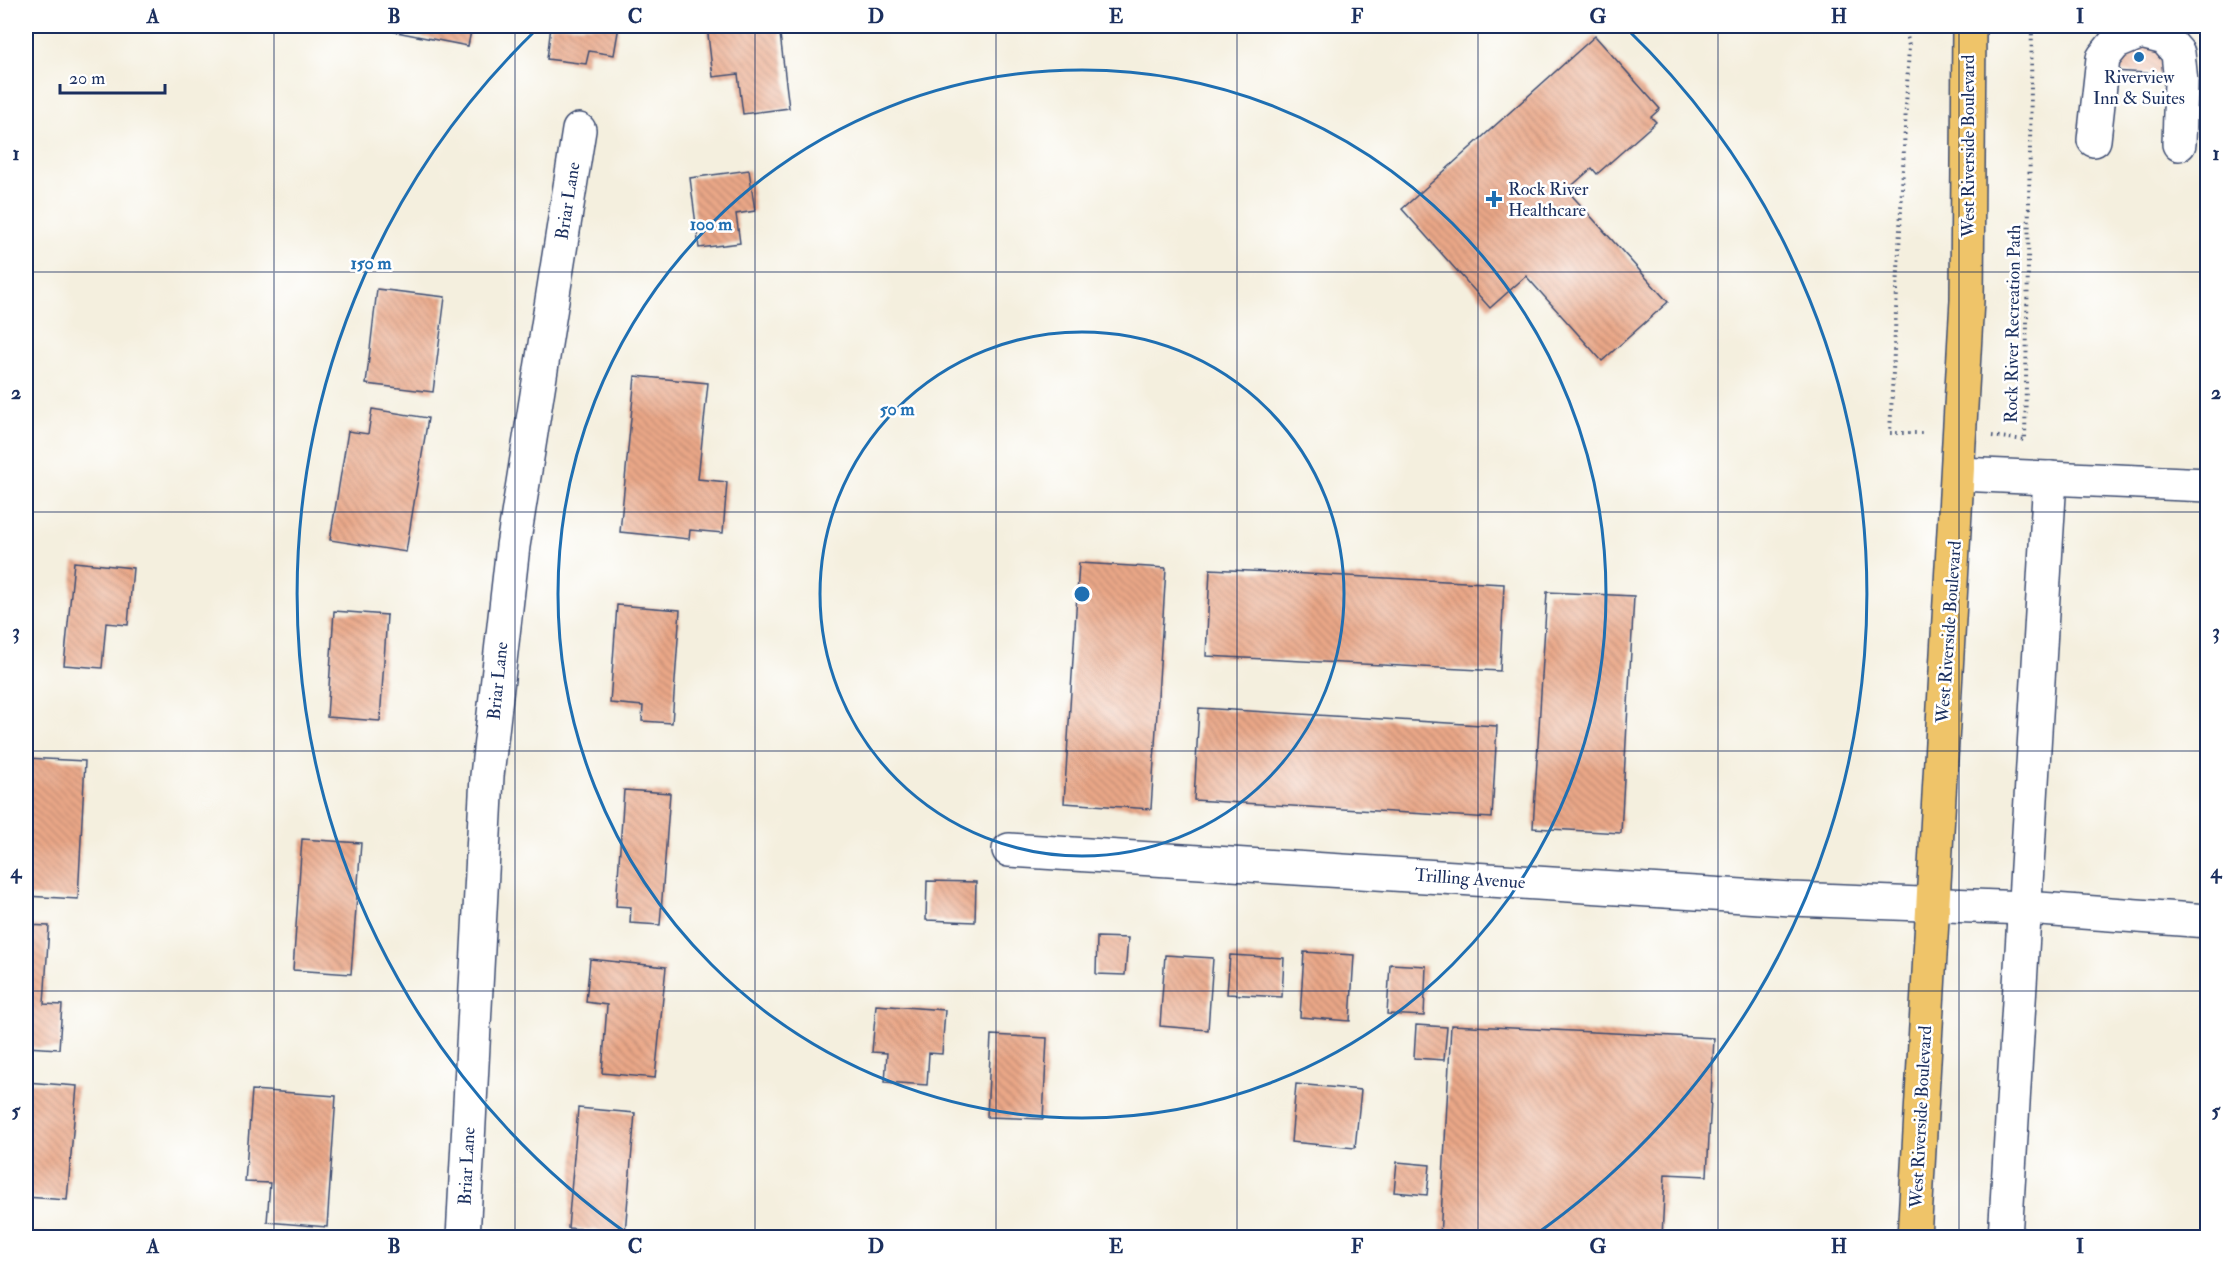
<svg xmlns="http://www.w3.org/2000/svg" width="2233" height="1263" font-family="'IM FELL Double Pica',serif">
	<defs>
		<pattern id="building-back-hatch" width="6" height="6" patternUnits="userSpaceOnUse" patternTransform="scale(1.5)"><rect width="6" height="6" fill="#eaa787"/><path d="M-1 5l2 2M0 0l6 6M5-1l2 2" fill="none" stroke="#bd8872"/></pattern>
	</defs>
	<rect width="100%" height="100%" fill="#fff"/>
	<filter id="ink" filterUnits="userSpaceOnUse"><feTurbulence type="fractalNoise" baseFrequency=".0167" numOctaves="2"/><feDisplacementMap in="SourceGraphic" scale="12" xChannelSelector="R" yChannelSelector="G"/><feConvolveMatrix kernelMatrix="1 2 1 2 8 2 1 2 1" color-interpolation-filters="sRGB"/></filter>
	<filter id="wash" filterUnits="userSpaceOnUse"><feTurbulence type="fractalNoise" baseFrequency=".008" numOctaves="4" result="noise"/><feDisplacementMap in="SourceGraphic" scale="24" xChannelSelector="R" yChannelSelector="G"/><feGaussianBlur stdDeviation="1.35" result="paint"/><feColorMatrix in="noise" values="0 0 0 0 0 0 0 0 0 0 0 0 0 0 0 0 0 1.4 0 .05"/><feComposite in="paint" operator="in"/></filter>
	<g filter="url(#wash)">
		<rect width="100%" height="100%" fill="#f4efde"/>
		<g id="blocks">
			<g fill="url(#building-back-hatch)">
				<path d="M 387,26 L 472,26 L 468,46 L 386,30 Z"/>
				<path d="M 551,26 L 619,26 L 614,55 L 589,51 L 586,64 L 547,59 Z"/>
				<path d="M 707,26 L 779,26 L 789,108 L 743,114 L 738,74 L 713,77 Z"/>
				<path d="M 2116,26 L 2165,26 L 2163,74 L 2113,71 Z"/>
				<path d="M 1595,36 L 1660,109 L 1651,117 L 1656,122 L 1597,174 L 1592,168 L 1567,190 L 1668,302 L 1602,361 L 1526,276 L 1490,308 L 1402,209 Z"/>
				<path d="M 749,170 L 755,211 L 736,214 L 740,243 L 699,248 L 690,178 Z"/>
				<path d="M 377,289 L 445,297 L 433,392 L 366,384 Z"/>
				<path d="M 635,376 L 708,383 L 698,479 L 727,482 L 723,533 L 690,530 L 689,539 L 620,532 Z"/>
				<path d="M 372,409 L 428,418 L 406,552 L 330,540 L 348,431 L 368,434 Z"/>
				<path d="M 74,562 L 133,568 L 128,625 L 106,623 L 102,668 L 64,665 Z"/>
				<path d="M 1079,563 L 1166,568 L 1151,809 L 1064,803 Z"/>
				<path d="M 1210,569 L 1504,584 L 1500,671 L 1206,656 Z"/>
				<path d="M 1547,592 L 1634,596 L 1621,833 L 1533,828 Z"/>
				<path d="M 617,605 L 680,610 L 672,723 L 642,721 L 643,706 L 610,703 Z"/>
				<path d="M 334,611 L 387,615 L 380,721 L 327,717 Z"/>
				<path d="M 1199,708 L 1497,726 L 1492,818 L 1194,800 Z"/>
				<path d="M 26,758 L 85,761 L 78,899 L 26,896 Z"/>
				<path d="M 624,790 L 670,793 L 660,925 L 630,923 L 631,907 L 616,906 Z"/>
				<path d="M 302,839 L 361,843 L 351,974 L 293,970 Z"/>
				<path d="M 927,881 L 976,882 L 975,922 L 926,920 Z"/>
				<path d="M 26,925 L 49,926 L 44,1004 L 62,1005 L 59,1049 L 26,1047 Z"/>
				<path d="M 1097,937 L 1128,938 L 1125,975 L 1096,974 Z"/>
				<path d="M 1304,952 L 1354,955 L 1350,1021 L 1300,1017 Z"/>
				<path d="M 1165,955 L 1213,958 L 1208,1030 L 1160,1026 Z"/>
				<path d="M 1230,955 L 1284,958 L 1282,997 L 1227,994 Z"/>
				<path d="M 590,959 L 666,967 L 655,1078 L 602,1073 L 607,1005 L 586,1002 Z"/>
				<path d="M 1390,964 L 1426,966 L 1424,1016 L 1387,1014 Z"/>
				<path d="M 876,1005 L 945,1010 L 942,1054 L 929,1053 L 927,1085 L 885,1082 L 887,1053 L 872,1052 Z"/>
				<path d="M 1416,1025 L 1447,1027 L 1444,1060 L 1414,1058 Z"/>
				<path d="M 1451,1025 L 1714,1038 L 1707,1176 L 1665,1174 L 1662,1238 L 1440,1238 Z"/>
				<path d="M 991,1035 L 1047,1038 L 1043,1119 L 987,1117 Z"/>
				<path d="M 26,1082 L 77,1086 L 67,1200 L 26,1197 Z"/>
				<path d="M 1296,1084 L 1361,1090 L 1355,1148 L 1291,1142 Z"/>
				<path d="M 252,1090 L 336,1096 L 327,1227 L 267,1222 L 270,1183 L 245,1182 Z"/>
				<path d="M 578,1108 L 635,1113 L 625,1233 L 568,1228 Z"/>
				<path d="M 1397,1162 L 1430,1165 L 1427,1195 L 1394,1192 Z"/>
				<path d="M 29,1232 L 96,1236 L 96,1238 L 29,1238 Z"/>
			</g>
		</g>
	</g>
	<g filter="url(#ink)">
		<use href="#blocks" fill-opacity="0" stroke="#3c4c71" stroke-width="1.5"/>
		<g fill="none" stroke-linecap="round" stroke-linejoin="round">
			<defs>
				<g id="minor">
					<path d="M 2094,140 L 2103,58 L 2115,43 L 2141,32 L 2165,38 L 2178,53 L 2181,82 L 2179,144"/>
					<path d="M 1959,474 L 2208,485"/>
					<path d="M 1009,850 L 1791,899 L 2025,908 L 2208,921"/>
					<path d="M 463,1238 L 487,776 L 513,546 L 579,130"/>
					<path d="M 2005,1238 L 2050,478"/>
				</g>
				<path id="major" d="M 1914,1238 L 1967,300 L 1969,26"/>
			</defs>
			<use href="#minor" stroke="#3c4c71" stroke-width="36"/>
			<use href="#major" stroke="#3c4c71" stroke-width="36"/>
			<g stroke="#3c4c71" stroke-width="4" stroke-dasharray="1.5 4.5" stroke-linecap="butt">
				<path d="M 1905,26 L 1909,46 L 1890,433 L 1925,433"/>
				<path d="M 1992,436 L 2025,440 L 2032,26"/>
			</g>
			<use href="#minor" stroke="#fff" stroke-width="33"/>
			<use href="#major" stroke="#efc469" stroke-width="33"/>
		</g>
	</g>
	<path fill="none" stroke="#1b2f5e" stroke-width="1.5" stroke-opacity="0.55" d="M 274,26 L 274,1238M 515,26 L 515,1238M 755,26 L 755,1238M 996,26 L 996,1238M 1237,26 L 1237,1238M 1478,26 L 1478,1238M 1718,26 L 1718,1238M 1959,26 L 1959,1238M 26,272 L 2208,272M 26,512 L 2208,512M 26,751 L 2208,751M 26,991 L 2208,991"/>
	<g fill="none" stroke="#1f6fb2" stroke-width="3">
		<circle cx="1082" cy="594" r="262"/>
		<circle cx="1082" cy="594" r="524"/>
		<path d="M632 1237A785 785 0 0 1 537 29M1627 29A785 785 0 0 1 1532 1237"/>
	</g>
	<g fill="#1f6fb2" stroke="#fff" stroke-width="2">
		<circle cx="2139" cy="57" r="6"/>
		<path d="M1491 190h6v6h6v6h-6v6h-6v-6h-6v-6h6z"/>
	</g>
	<g text-anchor="middle" dominant-baseline="central" stroke-width="5" stroke-linejoin="round" paint-order="stroke">
		<g font-size="18" fill="#1b2f5e" stroke="#fff">
			<text x="2139" y="77">Riverview<tspan x="2139" dy="21">Inn &amp; Suites</tspan></text>
			<text x="1508" y="189" text-anchor="start">Rock River<tspan x="1508" dy="21">Healthcare</tspan></text>
		</g>
		<g font-size="18" fill="#1b2f5e" stroke="#fff">
			<text transform="translate(1968 146) rotate(-90)">West Riverside Boulevard</text>
			<text transform="translate(568 201) rotate(-81)">Briar Lane</text>
			<text transform="translate(2013 324) rotate(-89)">Rock River Recreation Path</text>
			<text transform="translate(1949 632) rotate(-86)">West Riverside Boulevard</text>
			<text transform="translate(498 681) rotate(-84)">Briar Lane</text>
			<text transform="translate(1470 879) rotate(4)">Trilling Avenue</text>
			<text transform="translate(1921 1117) rotate(-87)">West Riverside Boulevard</text>
			<text transform="translate(467 1166) rotate(-87)">Briar Lane</text>
		</g>
	</g>
	<circle cx="1082" cy="594" r="9" fill="#1f6fb2" stroke="#fff" stroke-width="3"/>
	<g font-size="18" text-anchor="middle" font-weight="bold" fill="#1f6fb2" stroke="#fff" stroke-width="5" stroke-linejoin="round" paint-order="stroke">
		<text x="711" y="230">100 m</text>
		<text x="371" y="269">150 m</text>
		<text x="897" y="415">50 m</text>
	</g>
	<rect width="2233" height="1263" fill="none" stroke="#fff" stroke-width="66"/>
	<path d="M60 84v9h105v-9" fill="none" stroke="#1b2f5e" stroke-width="3"/>
	<text x="69" y="84" font-size="18" fill="#1b2f5e" stroke="#ffffff" stroke-width="4.5" paint-order="stroke">20 m</text>
	<rect x="33" y="33" width="2167" height="1197" fill="none" stroke="#1b2f5e" stroke-width="2"/>
	<g font-size="20" text-anchor="middle" font-weight="bold" fill="#1b2f5e">
		<text x="153" y="23">A</text>
		<text x="394" y="23">B</text>
		<text x="635" y="23">C</text>
		<text x="876" y="23">D</text>
		<text x="1116" y="23">E</text>
		<text x="1357" y="23">F</text>
		<text x="1598" y="23">G</text>
		<text x="1839" y="23">H</text>
		<text x="2080" y="23">I</text>
		<text x="16" y="160">1</text>
		<text x="2216" y="160">1</text>
		<text x="16" y="399">2</text>
		<text x="2216" y="399">2</text>
		<text x="16" y="638">3</text>
		<text x="2216" y="638">3</text>
		<text x="16" y="878">4</text>
		<text x="2216" y="878">4</text>
		<text x="16" y="1117">5</text>
		<text x="2216" y="1117">5</text>
		<text x="153" y="1253">A</text>
		<text x="394" y="1253">B</text>
		<text x="635" y="1253">C</text>
		<text x="876" y="1253">D</text>
		<text x="1116" y="1253">E</text>
		<text x="1357" y="1253">F</text>
		<text x="1598" y="1253">G</text>
		<text x="1839" y="1253">H</text>
		<text x="2080" y="1253">I</text>
	</g>
</svg>
